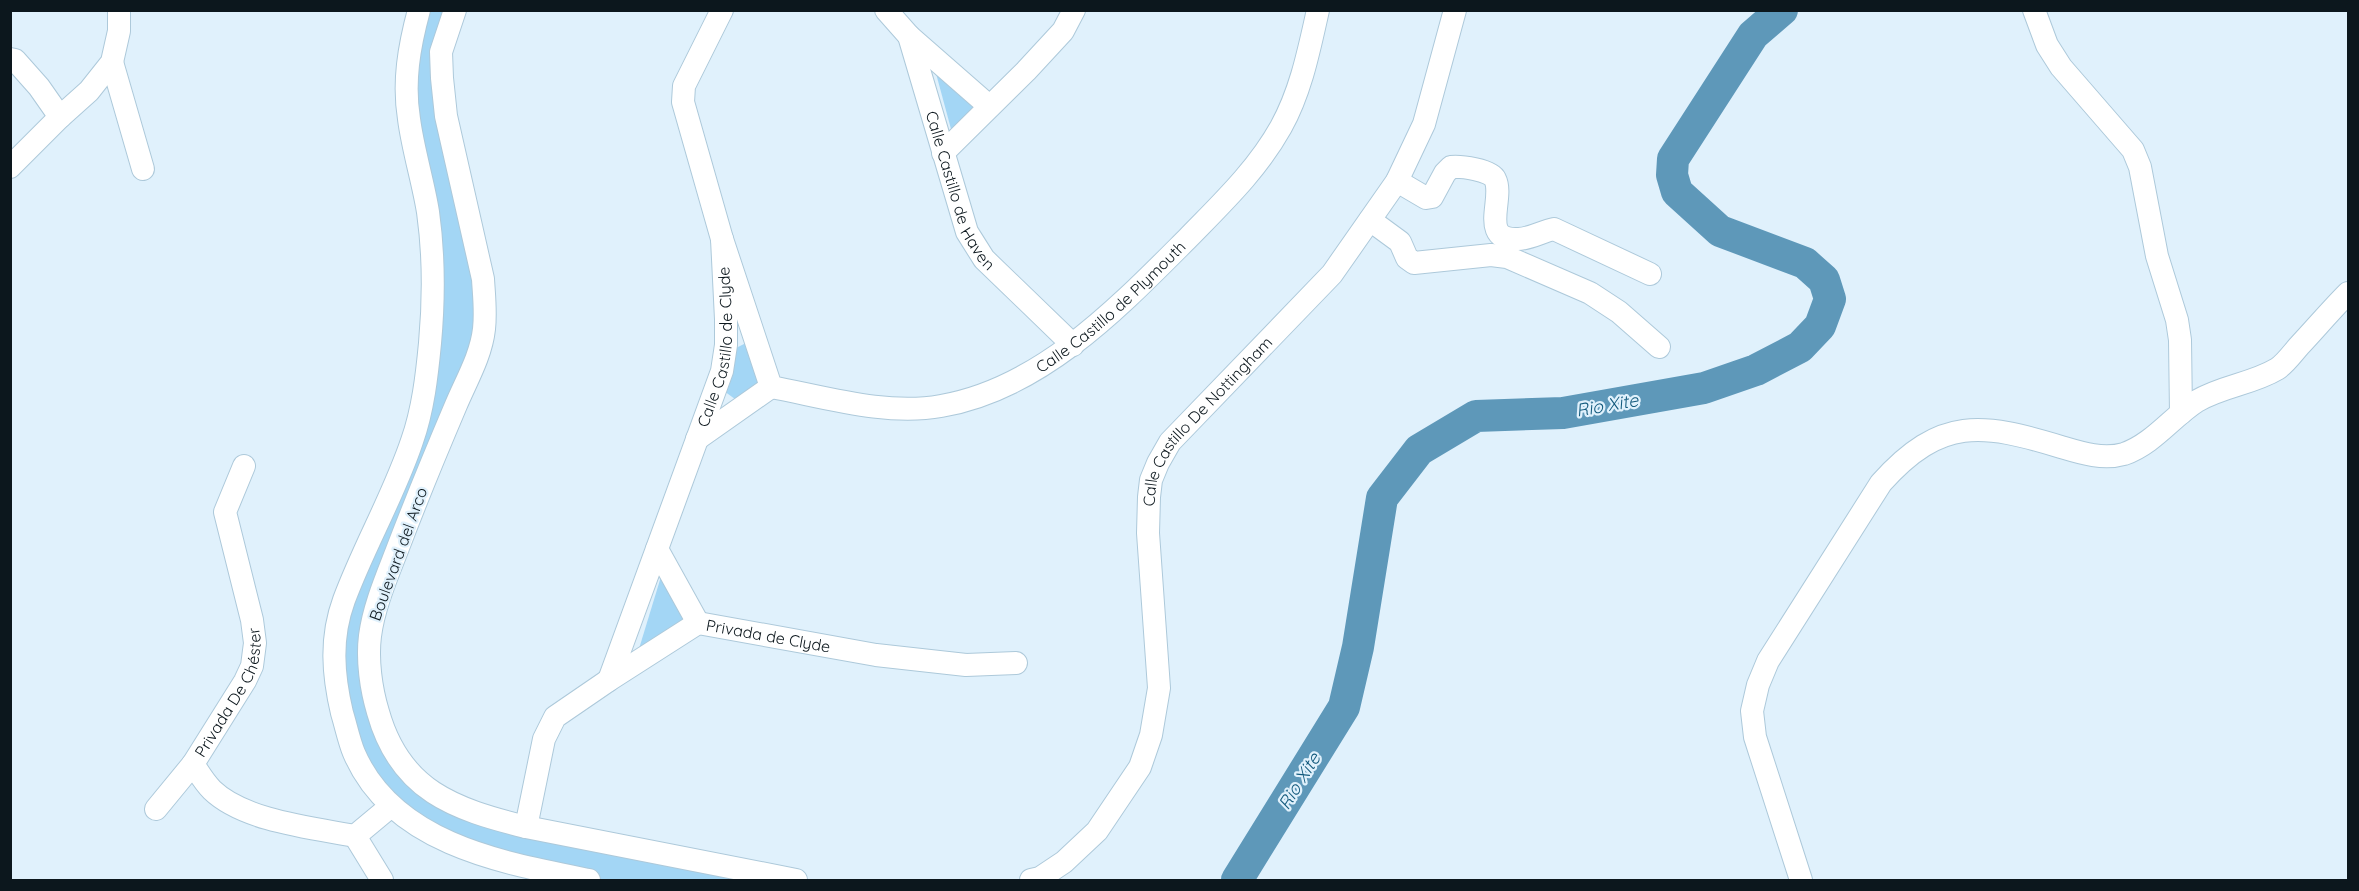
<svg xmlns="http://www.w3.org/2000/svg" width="2359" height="891" font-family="Quicksand,sans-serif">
	<rect width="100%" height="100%" fill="#e0f1fc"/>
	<g fill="#a3d6f5">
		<path d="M 419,11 L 455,11 L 441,52 L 485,305 L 378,605 L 382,728 L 454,805 L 796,880 L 589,880 L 481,855 L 370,782 L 333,655 L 412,441 L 431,341 L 409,119 Z"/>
		<path d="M 934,66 L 979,105 L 951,129 Z"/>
		<path d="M 746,343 L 765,381 L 739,402 L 724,391 L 732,350 Z"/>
		<path d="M 663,570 L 688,620 L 638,652 Z"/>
	</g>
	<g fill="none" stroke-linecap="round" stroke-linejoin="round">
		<path stroke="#5e98b9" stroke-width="32" d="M 1237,880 L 1344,707 L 1358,647 L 1382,498 L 1419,450 L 1476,416 L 1563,413 L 1704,388 L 1756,370 L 1800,347 L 1820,326 L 1830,299 L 1824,280 L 1805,263 L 1720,231 L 1677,192 L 1672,175 L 1673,159 L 1753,35 L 1782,10"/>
		<defs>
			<g id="minor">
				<path d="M 419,10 C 409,47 403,82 409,119 C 413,150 423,181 428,212 C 434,255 434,299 430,343 C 427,375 423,410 412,441 C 394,495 364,546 344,600 C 330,638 333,675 342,713 C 346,726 349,741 354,753 C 393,844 503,863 589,880"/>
				<path d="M 455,10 L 441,52 L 442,78 L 446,116 L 483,279 C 484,296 486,312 484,329 C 481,356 466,381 456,405 C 436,452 417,498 399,545 C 388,574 374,605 370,636 C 367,660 371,689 378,712 C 400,791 454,809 526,827 L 796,880"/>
				<path id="s1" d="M 886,10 L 909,36 L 967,232 L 984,259 L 1073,345"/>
				<path d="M 2034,10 L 2047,45 L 2061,67 L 2133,150 L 2140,167 L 2157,256 L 2177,320 L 2180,340 L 2181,413"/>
				<path d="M 909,36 L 989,106"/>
				<path d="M 10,59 L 15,60 L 39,87 L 60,117"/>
				<path d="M 112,62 L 143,169"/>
				<path d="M 943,153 L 1026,71 L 1063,31 L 1074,10"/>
				<path d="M 10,167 L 60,117 L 89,91 L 112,62 L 119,31 L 119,10"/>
				<path d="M 1397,181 L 1426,198 L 1432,197 L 1445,173 L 1451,167 C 1461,166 1491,170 1495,179 C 1505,198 1478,241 1518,239 C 1530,239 1543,231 1554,229 L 1650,274"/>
				<path d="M 1370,220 L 1400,242 L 1407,258 L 1414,263 L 1491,255 L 1507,257 L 1590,293 L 1619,312 L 1659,347"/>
				<path id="s2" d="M 722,239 L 771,387 C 825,397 886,416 941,406 C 1041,389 1119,307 1188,238 C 1222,203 1257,170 1281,127 C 1301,91 1309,50 1318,10"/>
				<path d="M 697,439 L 771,387"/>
				<path d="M 657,549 L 698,623"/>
				<path id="s3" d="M 609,680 L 722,371 L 726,345 L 726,319 L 722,239 L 683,102 L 684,86 L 722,10"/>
				<path d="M 193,764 C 199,773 204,782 212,790 C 244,821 313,828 355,836 L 391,806"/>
				<path id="s4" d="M 156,809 L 193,764 L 245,681 L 252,666 L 255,643 L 252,620 L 225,512 L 244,466"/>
				<path id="s5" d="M 526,827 L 544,739 L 555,717 L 609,680 L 698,623 L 876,655 L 966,665 L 1016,663"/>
				<path d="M 355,836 L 382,880"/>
				<path id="s6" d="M 1031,880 L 1040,878 L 1064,862 L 1097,831 L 1140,767 L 1151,735 L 1159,688 L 1148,533 L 1149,497 L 1151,480 L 1158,463 L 1170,442 L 1332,274 L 1397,181 L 1424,124 L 1455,10"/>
				<path d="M 1801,880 L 1755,737 L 1752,711 L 1758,685 L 1768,661 L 1881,483 C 1941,416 1982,423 2061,447 C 2081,453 2103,460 2124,454 C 2153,444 2172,417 2197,401 C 2222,386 2252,384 2277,369 C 2285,364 2292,354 2299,346 C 2315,329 2331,310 2348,293"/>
			</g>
		</defs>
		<use href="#minor" stroke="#adc9da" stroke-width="24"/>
		<use href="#minor" stroke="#fff" stroke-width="22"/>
	</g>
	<g text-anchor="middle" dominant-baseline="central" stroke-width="4.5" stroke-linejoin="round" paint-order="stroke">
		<g font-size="16" fill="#0c171d" stroke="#e0f1fc">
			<text stroke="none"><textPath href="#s1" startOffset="198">Calle Castillo de Haven</textPath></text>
			<text stroke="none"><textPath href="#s2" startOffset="528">Calle Castillo de Plymouth</textPath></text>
			<text stroke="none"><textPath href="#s3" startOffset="352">Calle Castillo de Clyde</textPath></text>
			<text stroke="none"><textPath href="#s6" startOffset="530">Calle Castillo De Nottingham</textPath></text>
			<text transform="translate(398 554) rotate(-70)">Boulevard del Arco</text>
			<text stroke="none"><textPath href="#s5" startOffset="357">Privada de Clyde</textPath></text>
			<text stroke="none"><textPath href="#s4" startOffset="140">Privada De Chéster</textPath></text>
		</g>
		<g font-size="18" font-style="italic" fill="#135a7d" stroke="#e0f1fc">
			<text transform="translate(1607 405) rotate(-10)">Rio Xite</text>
			<text transform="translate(1299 781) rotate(-58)">Rio Xite</text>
		</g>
	</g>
	<rect width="2359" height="891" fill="none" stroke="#0c171d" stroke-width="24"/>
</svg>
